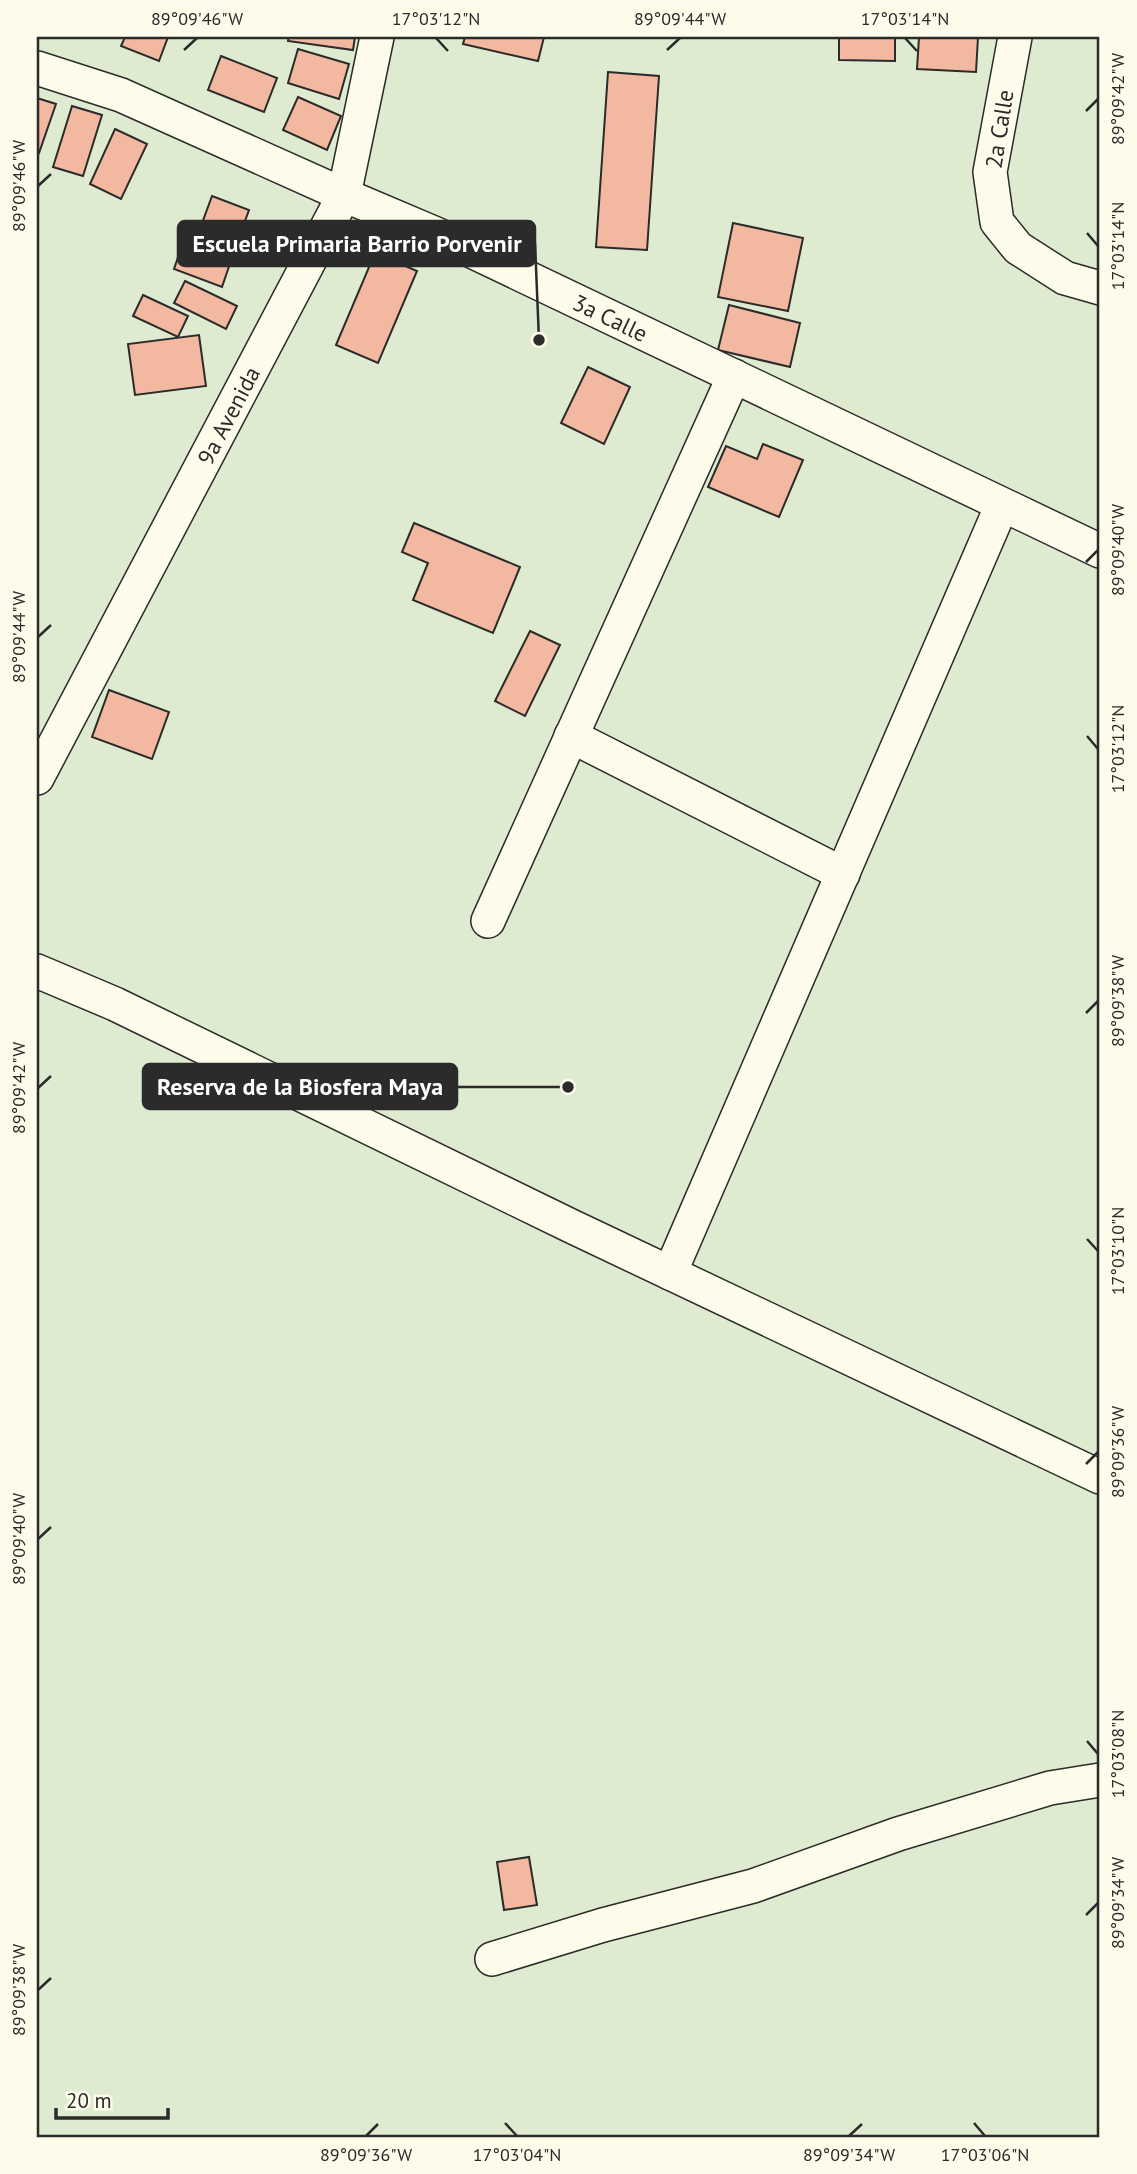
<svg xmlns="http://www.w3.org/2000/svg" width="1137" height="2174" font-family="'PT Sans',sans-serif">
	<rect width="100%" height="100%" fill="#fdfbea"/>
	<rect fill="#deebd1" stroke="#74746e" stroke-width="2" x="37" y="37" width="1063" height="2100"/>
	<g fill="#f2b8a0" stroke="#2b2b2b" stroke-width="2">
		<path d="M 125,37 L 168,37 L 159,61 L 121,46 Z"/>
		<path d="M 289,37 L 355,37 L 353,50 L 288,41 Z"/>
		<path d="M 465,37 L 544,37 L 538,61 L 463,44 Z"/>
		<path d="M 839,37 L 895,37 L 895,61 L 839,60 Z"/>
		<path d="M 919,37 L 978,37 L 976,72 L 917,69 Z"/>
		<path d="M 298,49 L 349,64 L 339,99 L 288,83 Z"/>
		<path d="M 221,56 L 277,78 L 264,112 L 208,90 Z"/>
		<path d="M 608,72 L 659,76 L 647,250 L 596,247 Z"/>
		<path d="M 298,97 L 341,116 L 327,150 L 283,130 Z"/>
		<path d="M 37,98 L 56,104 L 39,153 L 37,152 Z"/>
		<path d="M 72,106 L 102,115 L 83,176 L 53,167 Z"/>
		<path d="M 115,129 L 147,144 L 121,199 L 90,184 Z"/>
		<path d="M 212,196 L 249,210 L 238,240 L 201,226 Z"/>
		<path d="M 733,223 L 803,238 L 788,311 L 718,297 Z"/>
		<path d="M 188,228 L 236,246 L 222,287 L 174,269 Z"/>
		<path d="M 375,253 L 417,271 L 378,363 L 336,345 Z"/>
		<path d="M 185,281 L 237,306 L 226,329 L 174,303 Z"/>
		<path d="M 143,295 L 188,316 L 178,337 L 133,316 Z"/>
		<path d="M 729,305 L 800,323 L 790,367 L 718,350 Z"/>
		<path d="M 199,335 L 206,386 L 135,395 L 128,344 Z"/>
		<path d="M 588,367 L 630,387 L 604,444 L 561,423 Z"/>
		<path d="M 763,444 L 803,460 L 779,517 L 708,487 L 726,446 L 757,459 Z"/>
		<path d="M 414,523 L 520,567 L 493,633 L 413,600 L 428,563 L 402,552 Z"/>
		<path d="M 530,631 L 560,645 L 525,716 L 495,701 Z"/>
		<path d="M 109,690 L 169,712 L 152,759 L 92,737 Z"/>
		<path d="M 529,1857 L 537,1905 L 504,1910 L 497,1862 Z"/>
	</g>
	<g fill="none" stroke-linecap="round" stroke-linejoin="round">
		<defs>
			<g id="minor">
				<path d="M 1015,37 L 990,172 L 997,222 L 1018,248 L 1065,278 L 1100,288"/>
				<path id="s1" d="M 37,68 L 121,95 L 344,195 L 436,234 L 1100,551"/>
				<path d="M 571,736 L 843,874"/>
				<path id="s2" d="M 37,778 L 344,195 L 377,37"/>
				<path d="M 488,921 L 734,376"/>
				<path d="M 37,971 L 115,1004 L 571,1226 L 1100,1477"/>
				<path d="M 670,1273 L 1002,505"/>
				<path d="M 492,1959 L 603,1925 L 753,1886 L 898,1834 L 1050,1788 L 1100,1780"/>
			</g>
		</defs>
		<use href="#minor" stroke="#2b2b2b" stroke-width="36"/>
		<use href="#minor" stroke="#fdfbea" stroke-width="33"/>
	</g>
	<path fill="none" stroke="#2b2b2b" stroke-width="2.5" d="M 436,38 L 448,51M 905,38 L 917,51M 184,50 L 197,38M 667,50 L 680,38M 1086,111 L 1098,99M 38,186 L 51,174M 1087,233 L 1098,246M 1086,562 L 1098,550M 38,637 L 51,625M 1087,736 L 1098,749M 1086,1013 L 1098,1001M 38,1088 L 51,1076M 1087,1239 L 1098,1251M 1086,1464 L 1098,1452M 38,1539 L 51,1527M 1087,1741 L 1098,1754M 1086,1915 L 1098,1903M 38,1990 L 51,1978M 505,2123 L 517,2136M 974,2123 L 985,2136M 366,2136 L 378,2124M 849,2136 L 862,2124"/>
	<g text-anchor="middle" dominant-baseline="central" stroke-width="5" stroke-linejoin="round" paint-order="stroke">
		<g font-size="23" fill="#2b2b2b" stroke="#fdfbea">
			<text transform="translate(999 129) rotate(-81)">2a Calle</text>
			<text stroke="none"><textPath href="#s1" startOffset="626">3a Calle</textPath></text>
			<text stroke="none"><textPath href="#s2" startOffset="410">9a Avenida</textPath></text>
		</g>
	</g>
	<path fill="none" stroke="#2b2b2b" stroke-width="2.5" d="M539 340L535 243M568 1087L457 1087"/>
	<g fill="#2b2b2b" stroke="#fdfbea" stroke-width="2.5">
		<circle cx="539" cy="340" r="7"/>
		<circle cx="568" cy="1087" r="7"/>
	</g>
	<g fill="#2b2b2b" stroke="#2b2b2b" stroke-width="2.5">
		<rect x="178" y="221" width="357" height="45" rx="7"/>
		<rect x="143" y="1064" width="314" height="45" rx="7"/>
	</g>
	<g font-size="24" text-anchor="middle" font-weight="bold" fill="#fff">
		<text x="357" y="252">Escuela Primaria Barrio Porvenir</text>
		<text x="300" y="1095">Reserva de la Biosfera Maya</text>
	</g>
	<rect width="1137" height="2174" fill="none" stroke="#fdfbea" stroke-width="77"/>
	<path d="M56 2108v10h112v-10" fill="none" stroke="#2b2b2b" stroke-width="3.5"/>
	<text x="66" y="2108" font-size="21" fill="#2b2b2b" stroke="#fdfbea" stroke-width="5" paint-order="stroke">20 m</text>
	<rect x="38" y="38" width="1060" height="2098" fill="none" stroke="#2b2b2b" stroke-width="2.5"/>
	<g font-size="18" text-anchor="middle" fill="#2b2b2b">
		<text x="197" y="25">89°09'46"W</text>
		<text x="436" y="25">17°03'12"N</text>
		<text x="680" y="25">89°09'44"W</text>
		<text x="905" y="25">17°03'14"N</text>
		<text transform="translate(1118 99) rotate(-90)" y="6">89°09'42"W</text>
		<text transform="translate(19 186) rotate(-90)" y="6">89°09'46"W</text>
		<text transform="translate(1118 246) rotate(-90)" y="6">17°03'14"N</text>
		<text transform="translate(1118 550) rotate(-90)" y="6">89°09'40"W</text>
		<text transform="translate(19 637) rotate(-90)" y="6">89°09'44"W</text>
		<text transform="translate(1118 749) rotate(-90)" y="6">17°03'12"N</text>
		<text transform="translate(1118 1001) rotate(-90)" y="6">89°09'38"W</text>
		<text transform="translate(19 1088) rotate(-90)" y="6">89°09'42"W</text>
		<text transform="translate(1118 1251) rotate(-90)" y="6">17°03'10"N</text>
		<text transform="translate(1118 1452) rotate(-90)" y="6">89°09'36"W</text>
		<text transform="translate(19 1539) rotate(-90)" y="6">89°09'40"W</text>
		<text transform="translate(1118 1754) rotate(-90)" y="6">17°03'08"N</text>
		<text transform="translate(1118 1903) rotate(-90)" y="6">89°09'34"W</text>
		<text transform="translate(19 1990) rotate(-90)" y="6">89°09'38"W</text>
		<text x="366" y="2161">89°09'36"W</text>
		<text x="517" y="2161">17°03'04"N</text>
		<text x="849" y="2161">89°09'34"W</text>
		<text x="985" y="2161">17°03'06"N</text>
	</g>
</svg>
